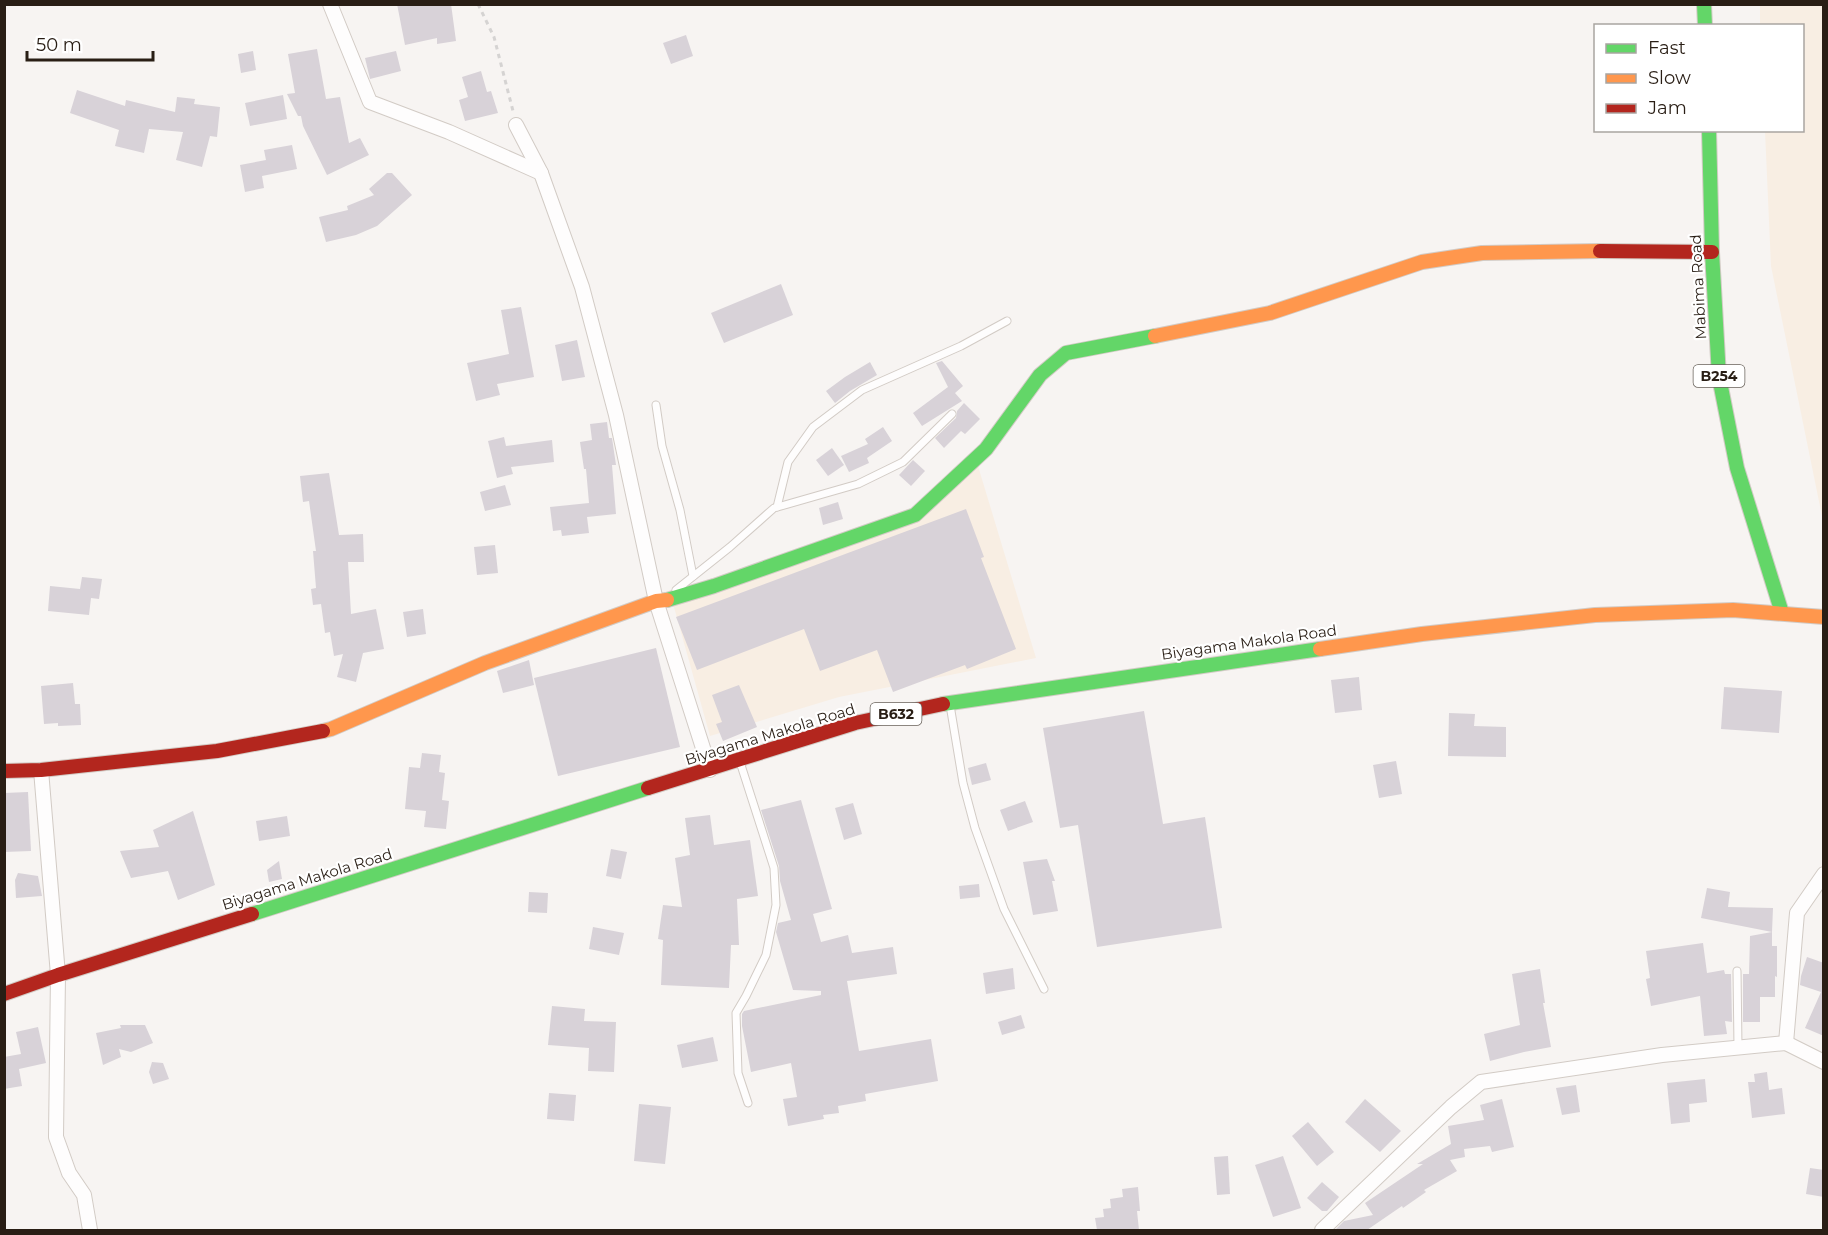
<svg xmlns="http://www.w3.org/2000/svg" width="1828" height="1235" font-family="Montserrat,sans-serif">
	<rect width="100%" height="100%" fill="#f7f4f2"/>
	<g fill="#f8eee3">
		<path d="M 1760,5 L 1823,5 L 1823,521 L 1771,266 L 1765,131 L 1802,130 L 1802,26 L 1760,25 Z"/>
		<path d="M 978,466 L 1036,658 L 839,697 L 710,736 L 672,600 L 932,510 Z"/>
	</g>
	<g fill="#d8d2d8">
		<path d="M 397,4 L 451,4 L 456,41 L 437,44 L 437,38 L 405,45 Z"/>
		<path d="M 686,35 L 693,56 L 671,64 L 663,43 Z"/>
		<path d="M 317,49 L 326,99 L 340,97 L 349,143 L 360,138 L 369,155 L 327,175 L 303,126 L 301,116 L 298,116 L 287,94 L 295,93 L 288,54 Z"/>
		<path d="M 253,51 L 256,70 L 241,73 L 238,54 Z"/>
		<path d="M 396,51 L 401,71 L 370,79 L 365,58 Z"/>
		<path d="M 481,71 L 487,92 L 491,91 L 498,113 L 465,121 L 459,100 L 468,97 L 462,77 Z"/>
		<path d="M 77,90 L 125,106 L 126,100 L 175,112 L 177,97 L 195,99 L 194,104 L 220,107 L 217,137 L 210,136 L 202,167 L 176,160 L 183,132 L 149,129 L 144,153 L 115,146 L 119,130 L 70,113 Z"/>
		<path d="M 283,95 L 287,119 L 250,126 L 245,103 Z"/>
		<path d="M 292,145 L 297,169 L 262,176 L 264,188 L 245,192 L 240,165 L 266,160 L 264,150 Z"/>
		<path d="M 387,173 L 392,173 L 412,195 L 377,226 L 356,235 L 326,242 L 319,217 L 348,210 L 347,206 L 374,195 L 369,189 Z"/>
		<path d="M 781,284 L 793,315 L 724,343 L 711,313 Z"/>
		<path d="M 521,307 L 534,377 L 497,384 L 500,395 L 476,401 L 467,363 L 509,354 L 501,310 Z"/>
		<path d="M 577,340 L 585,377 L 562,381 L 555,345 Z"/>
		<path d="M 942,361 L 963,386 L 955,393 L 962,401 L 922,426 L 913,413 L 948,387 L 936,363 Z"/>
		<path d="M 870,362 L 877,375 L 850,391 L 835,403 L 826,391 L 845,377 Z"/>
		<path d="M 964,403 L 980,419 L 965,434 L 961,431 L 944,448 L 935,438 L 956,418 L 957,411 Z"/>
		<path d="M 607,422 L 609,438 L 612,438 L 616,465 L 612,465 L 616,514 L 587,517 L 589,533 L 562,536 L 561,530 L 553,531 L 550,507 L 589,503 L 586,469 L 584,469 L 580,442 L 592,440 L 590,424 Z"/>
		<path d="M 883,427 L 892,441 L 867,458 L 869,463 L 849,472 L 841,456 L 868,444 L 865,439 Z"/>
		<path d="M 504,437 L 506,446 L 552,440 L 554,462 L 511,467 L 513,474 L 497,478 L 488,441 Z"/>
		<path d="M 832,448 L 844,465 L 828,476 L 816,460 Z"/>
		<path d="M 913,460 L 925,471 L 911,486 L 899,475 Z"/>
		<path d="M 329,473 L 339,535 L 363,534 L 364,562 L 348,562 L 351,614 L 376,609 L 384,649 L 363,653 L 356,682 L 337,677 L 343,654 L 334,656 L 330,632 L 325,633 L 321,604 L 313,605 L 311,589 L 316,588 L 313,551 L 316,551 L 309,501 L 303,502 L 300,476 Z"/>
		<path d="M 505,485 L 511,505 L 485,511 L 480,492 Z"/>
		<path d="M 838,502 L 843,519 L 823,525 L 819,508 Z"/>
		<path d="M 966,509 L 984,557 L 981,558 L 1016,649 L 967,669 L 965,665 L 893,692 L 877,650 L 820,671 L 804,629 L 697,670 L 676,617 Z"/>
		<path d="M 495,545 L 498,573 L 477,575 L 474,547 Z"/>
		<path d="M 82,577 L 102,579 L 99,599 L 91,598 L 89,615 L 48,611 L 50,586 L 80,589 Z"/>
		<path d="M 423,609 L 426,634 L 407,637 L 403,612 Z"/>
		<path d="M 656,648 L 680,747 L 558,776 L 534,678 Z"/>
		<path d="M 529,660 L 534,685 L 503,693 L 497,671 Z"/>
		<path d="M 1359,677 L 1362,710 L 1335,713 L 1331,680 Z"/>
		<path d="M 73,683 L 75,704 L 80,704 L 81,725 L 58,726 L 58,723 L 44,724 L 41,686 Z"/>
		<path d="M 739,685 L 757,727 L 723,741 L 716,724 L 722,722 L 712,695 Z"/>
		<path d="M 1724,687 L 1782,691 L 1779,733 L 1721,729 Z"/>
		<path d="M 1144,711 L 1163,824 L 1205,817 L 1222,928 L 1097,947 L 1078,825 L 1060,828 L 1043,728 Z"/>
		<path d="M 1449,713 L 1475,714 L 1474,726 L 1506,727 L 1506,757 L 1448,756 Z"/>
		<path d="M 422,753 L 441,755 L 439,772 L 445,773 L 442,800 L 449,801 L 446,829 L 424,827 L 426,811 L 405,809 L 409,767 L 420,768 Z"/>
		<path d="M 1396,761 L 1402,794 L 1379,798 L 1373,765 Z"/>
		<path d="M 986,763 L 991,780 L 972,785 L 968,768 Z"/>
		<path d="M 28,792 L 31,851 L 4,852 L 4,793 Z"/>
		<path d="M 801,800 L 832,909 L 813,914 L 821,942 L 848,935 L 852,953 L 893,947 L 897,974 L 847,981 L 859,1051 L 931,1039 L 938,1081 L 865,1094 L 866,1101 L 838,1106 L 839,1113 L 823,1115 L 824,1119 L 788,1126 L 783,1099 L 797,1097 L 791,1063 L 751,1072 L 742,1026 L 742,1014 L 744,1011 L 821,995 L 821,991 L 793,990 L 776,932 L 778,923 L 791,920 L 780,881 L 779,866 L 761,810 Z"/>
		<path d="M 1025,801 L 1033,822 L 1008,831 L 1000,810 Z"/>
		<path d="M 853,803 L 862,834 L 844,840 L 835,808 Z"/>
		<path d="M 193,811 L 215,885 L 178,900 L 168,871 L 131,878 L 120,851 L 159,847 L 153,830 Z"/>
		<path d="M 710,815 L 714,845 L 750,840 L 758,896 L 737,899 L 739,945 L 731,945 L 729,988 L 661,985 L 663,940 L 658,939 L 663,905 L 682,907 L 675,858 L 690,855 L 685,818 Z"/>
		<path d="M 287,816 L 290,836 L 259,841 L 256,821 Z"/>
		<path d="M 611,849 L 627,852 L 621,879 L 606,876 Z"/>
		<path d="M 1047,859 L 1055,881 L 1052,881 L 1058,911 L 1033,915 L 1023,862 Z"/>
		<path d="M 279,861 L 282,879 L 269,882 L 267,870 Z"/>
		<path d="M 18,873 L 38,876 L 42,896 L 16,898 L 15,880 Z"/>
		<path d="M 979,884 L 980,897 L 960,899 L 959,886 Z"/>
		<path d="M 1707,888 L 1730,892 L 1728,907 L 1773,908 L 1772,932 L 1701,918 Z"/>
		<path d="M 529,892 L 548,893 L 547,913 L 528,912 Z"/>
		<path d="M 593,927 L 624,933 L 619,955 L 589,949 Z"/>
		<path d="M 1772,932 L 1772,946 L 1777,946 L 1777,977 L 1775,976 L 1775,997 L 1760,997 L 1760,1022 L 1743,1022 L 1743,974 L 1749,974 L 1750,936 Z"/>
		<path d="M 1703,943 L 1707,973 L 1724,970 L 1725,974 L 1731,974 L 1732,1022 L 1725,1021 L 1727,1034 L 1704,1036 L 1700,996 L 1651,1006 L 1646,979 L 1650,978 L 1646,951 Z"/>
		<path d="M 1807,957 L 1824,963 L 1824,1036 L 1805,1028 L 1821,992 L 1800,985 L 1801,976 Z"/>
		<path d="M 1013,968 L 1015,989 L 986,994 L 983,973 Z"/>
		<path d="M 1540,969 L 1545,1003 L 1543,1003 L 1551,1047 L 1524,1052 L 1490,1061 L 1484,1034 L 1520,1025 L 1512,974 Z"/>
		<path d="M 552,1006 L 585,1009 L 584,1021 L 616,1022 L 614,1072 L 588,1071 L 589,1048 L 548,1045 Z"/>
		<path d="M 1021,1015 L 1025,1028 L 1002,1035 L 998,1022 Z"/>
		<path d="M 120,1025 L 145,1025 L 153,1043 L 131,1052 L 119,1049 L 121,1057 L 103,1065 L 96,1033 L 121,1028 Z"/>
		<path d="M 38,1027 L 46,1063 L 19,1069 L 22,1086 L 4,1089 L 4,1057 L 21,1054 L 16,1032 Z"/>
		<path d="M 713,1037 L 718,1061 L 682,1068 L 677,1045 Z"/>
		<path d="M 152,1062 L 163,1063 L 169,1079 L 153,1084 L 149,1072 Z"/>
		<path d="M 1767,1072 L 1769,1090 L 1782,1088 L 1785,1114 L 1752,1118 L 1748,1082 L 1755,1082 L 1754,1074 Z"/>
		<path d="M 1705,1079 L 1707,1102 L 1689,1104 L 1690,1122 L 1671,1124 L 1667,1083 Z"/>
		<path d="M 1576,1085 L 1580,1112 L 1562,1115 L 1556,1088 Z"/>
		<path d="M 549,1093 L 576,1095 L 574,1121 L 547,1119 Z"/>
		<path d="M 1365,1099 L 1401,1131 L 1380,1152 L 1345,1122 Z"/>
		<path d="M 1502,1099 L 1514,1147 L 1492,1152 L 1490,1146 L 1464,1149 L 1465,1157 L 1450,1160 L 1457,1171 L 1424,1190 L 1426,1192 L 1403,1208 L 1402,1206 L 1367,1230 L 1335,1230 L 1344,1221 L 1373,1215 L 1365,1203 L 1423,1164 L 1417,1164 L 1451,1144 L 1448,1126 L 1484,1120 L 1480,1105 Z"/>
		<path d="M 639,1104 L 671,1107 L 665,1164 L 634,1161 Z"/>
		<path d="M 1308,1122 L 1334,1152 L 1317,1166 L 1292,1136 Z"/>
		<path d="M 1228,1156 L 1230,1194 L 1217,1195 L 1214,1157 Z"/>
		<path d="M 1283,1156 L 1301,1208 L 1273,1217 L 1255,1165 Z"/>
		<path d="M 1810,1168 L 1824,1170 L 1824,1197 L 1806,1194 Z"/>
		<path d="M 1322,1182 L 1339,1197 L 1327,1211 L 1322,1211 L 1307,1198 Z"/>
		<path d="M 1138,1187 L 1140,1211 L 1137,1211 L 1139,1230 L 1097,1230 L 1095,1218 L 1104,1217 L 1103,1209 L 1111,1208 L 1110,1199 L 1123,1197 L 1122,1189 Z"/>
	</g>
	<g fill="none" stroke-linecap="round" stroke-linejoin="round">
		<defs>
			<g id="lane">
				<path d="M 656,405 L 662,446 L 680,510 L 693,576"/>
				<path d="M 777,507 L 788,462 L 813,427 L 862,390 L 961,346 L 1007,321"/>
				<path d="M 676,590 L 730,547 L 774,508 L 858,484 L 903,462 L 952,414"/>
				<path d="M 950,705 L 963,783 L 975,828 L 1004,909 L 1044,989"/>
				<path d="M 740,762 L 774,868 L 776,905 L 766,955 L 746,996 L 736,1013 L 738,1073 L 748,1103"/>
				<path d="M 1737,971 L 1738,1047"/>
			</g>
			<g id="street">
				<path d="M 330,4 L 370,102 L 449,132 L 541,173"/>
				<path d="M 516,125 L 541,173 L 582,287 L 616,415 L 656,601 L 710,770"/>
				<path d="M 41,770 L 58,975 L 56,1137 L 69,1173 L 84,1195 L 90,1230"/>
				<path d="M 1786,1043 L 1797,913 L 1824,874"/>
				<path d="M 1786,1043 L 1824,1062"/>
				<path d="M 1322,1230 L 1451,1107 L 1481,1082 L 1662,1055 L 1786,1043"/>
			</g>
			<g id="fast">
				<path d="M 1704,4 L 1705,26"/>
				<path d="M 1709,130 L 1712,252 L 1719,377 L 1737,468 L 1782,613"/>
				<path d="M 667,600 L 714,586 L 915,515 L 986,449 L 1040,375 L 1066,353 L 1155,336"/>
				<path d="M 943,704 L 1320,649"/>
				<path d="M 252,914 L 648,788"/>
			</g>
			<g id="slow">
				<path d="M 1155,336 L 1270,313 L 1422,262 L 1482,253 L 1600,251"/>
				<path d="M 1320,649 L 1422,634 L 1595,615 L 1733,610 L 1824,617"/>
				<path d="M 323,731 L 331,729 L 485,663 L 656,601 L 667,600"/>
			</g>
			<g id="jam">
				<path d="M 1600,251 L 1712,252"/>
				<path d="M 4,771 L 41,770 L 217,751 L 323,731"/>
				<path d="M 648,788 L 855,723 L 943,704"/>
				<path d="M 4,994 L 58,975 L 252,914"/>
			</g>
		</defs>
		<use href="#lane" stroke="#d2cbc5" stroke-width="9"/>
		<use href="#street" stroke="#d2cbc5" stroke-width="16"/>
		<use href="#fast" stroke="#d2cbc5" stroke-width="16"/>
		<use href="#slow" stroke="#d2cbc5" stroke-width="16"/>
		<use href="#jam" stroke="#d2cbc5" stroke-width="16"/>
		<path stroke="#d5d3d2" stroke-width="3" stroke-dasharray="4.5 4.5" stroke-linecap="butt" d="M 478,4 L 494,37 L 513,111"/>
		<use href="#lane" stroke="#fefdfd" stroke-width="7"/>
		<use href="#street" stroke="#fefdfd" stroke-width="14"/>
		<use href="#fast" stroke="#63d668" stroke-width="14"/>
		<use href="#slow" stroke="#ff974d" stroke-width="14"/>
		<use href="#jam" stroke="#b3261e" stroke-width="14"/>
	</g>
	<g text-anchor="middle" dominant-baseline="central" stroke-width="4.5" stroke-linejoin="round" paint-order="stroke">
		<g fill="#fff" stroke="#69625b" stroke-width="1.5">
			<rect x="1693.5" y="365" width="51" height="22" rx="4.5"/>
			<rect x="870.5" y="703" width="51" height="22" rx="4.5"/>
		</g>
		<g font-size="14" font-weight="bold" fill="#291e15">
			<text x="1719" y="376">B254</text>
			<text x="896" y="714">B632</text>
		</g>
		<g font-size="15" fill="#291e15" stroke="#fff">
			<text transform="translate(1698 287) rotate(-93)">Mabima Road</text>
			<text transform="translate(1249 642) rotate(-8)">Biyagama Makola Road</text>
			<text transform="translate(770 734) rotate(-17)">Biyagama Makola Road</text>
			<text transform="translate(307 879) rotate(-17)">Biyagama Makola Road</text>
		</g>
	</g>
	<rect width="1828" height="1235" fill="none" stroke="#291e15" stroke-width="12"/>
	<rect x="1594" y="24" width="210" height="108" fill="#ffffff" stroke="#a9a5a1" stroke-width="1.5"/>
	<rect x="1606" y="44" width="30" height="9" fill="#63d668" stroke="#a9a5a1" stroke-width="1.5"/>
	<text x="1648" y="54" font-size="18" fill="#291e15">Fast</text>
	<rect x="1606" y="74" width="30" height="9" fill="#ff974d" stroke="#a9a5a1" stroke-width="1.5"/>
	<text x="1648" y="84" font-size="18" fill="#291e15">Slow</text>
	<rect x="1606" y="104" width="30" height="9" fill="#b3261e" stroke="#a9a5a1" stroke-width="1.5"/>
	<text x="1648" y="114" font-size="18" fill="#291e15">Jam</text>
	<path d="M27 51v9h126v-9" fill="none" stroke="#291e15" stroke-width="3"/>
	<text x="36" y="51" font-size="18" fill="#291e15" stroke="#ffffff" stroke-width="4.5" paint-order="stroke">50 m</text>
</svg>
